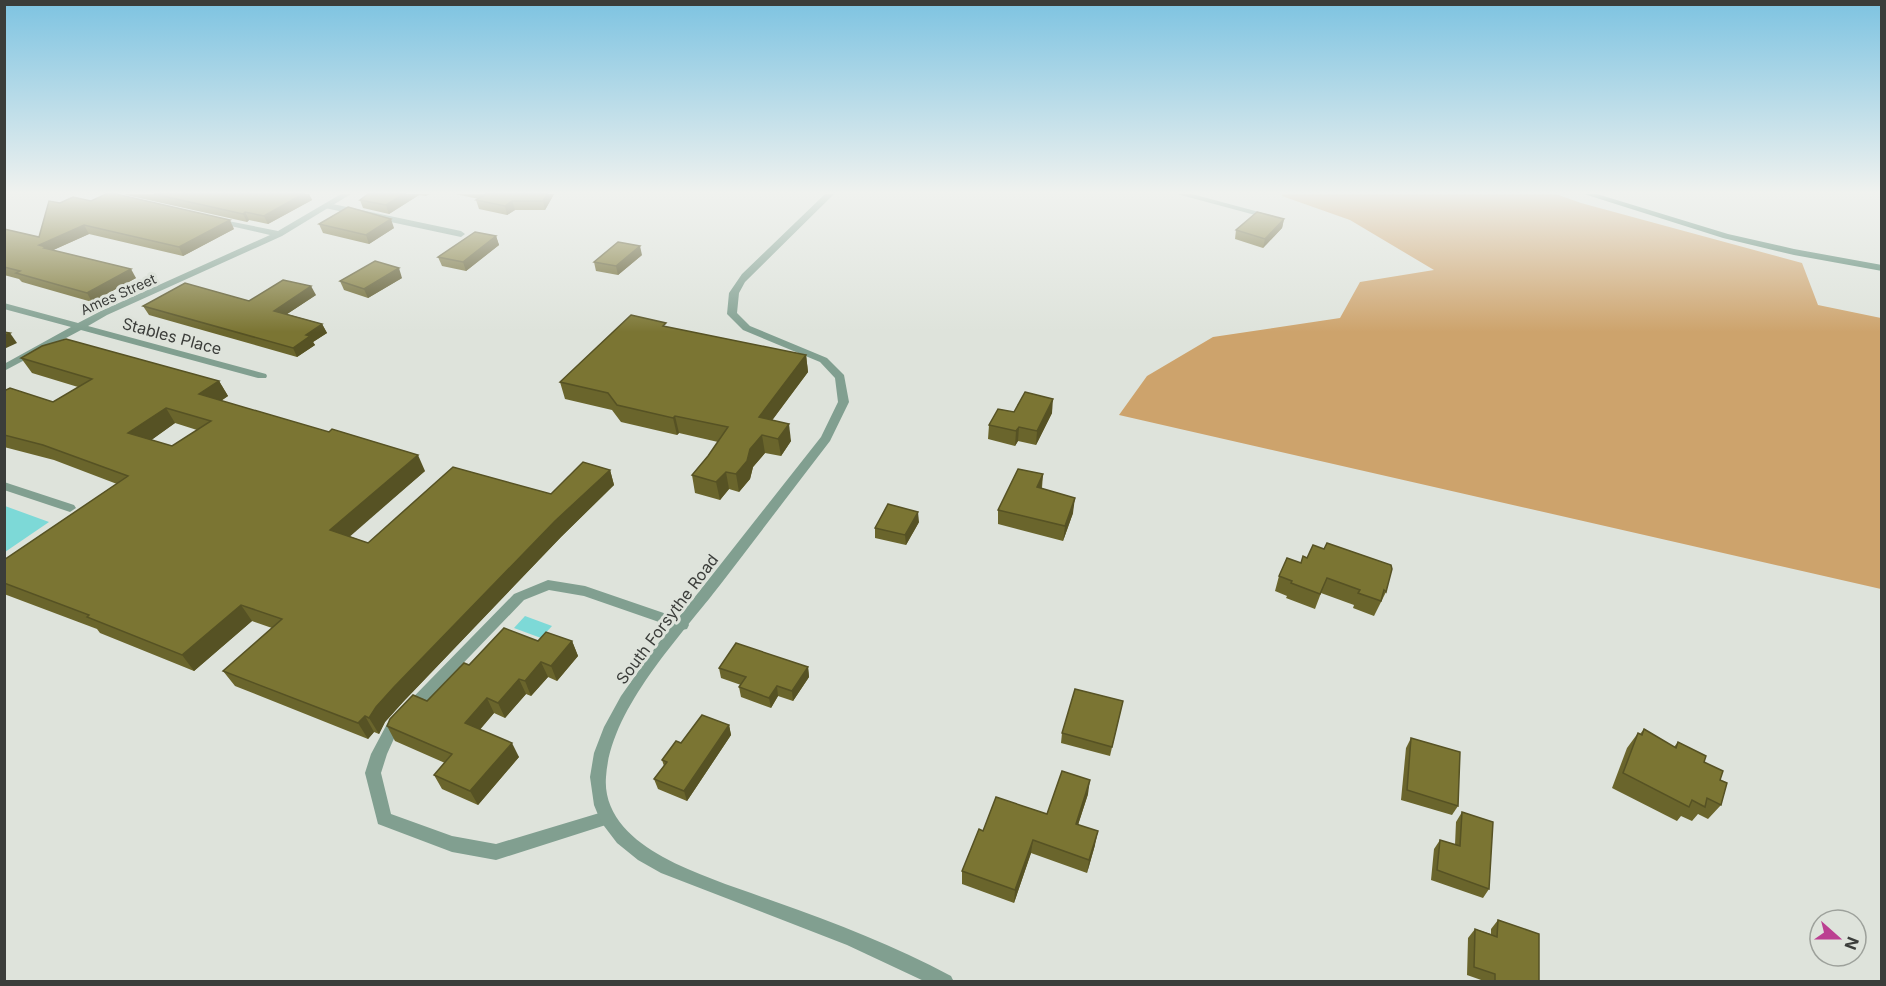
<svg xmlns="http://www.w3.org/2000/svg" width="1886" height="986" font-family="Inter,sans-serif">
	<rect width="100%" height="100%" fill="#dee3db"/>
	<path fill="#cda36c" d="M 1282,194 L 1556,194 L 1581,203 L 1802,263 L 1818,305 L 1881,318 L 1881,589 L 1119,415 L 1147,376 L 1213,337 L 1340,318 L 1360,282 L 1434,270 L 1350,220 L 1282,196 Z"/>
	<g fill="#7dd9d7">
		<path d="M 4,506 L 5,506 L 49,522 L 5,552 Z"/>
		<path d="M 525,616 L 552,626 L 541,638 L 514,628 Z"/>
	</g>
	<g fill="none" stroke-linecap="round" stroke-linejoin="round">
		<g fill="#819f90" fill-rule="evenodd">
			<path d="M 1177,194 L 1192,194 L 1274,216 L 1270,219 Z"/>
			<path d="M 328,203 L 461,231 L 465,234 L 461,237 L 325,208 L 324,206 Z"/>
			<path d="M 548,580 L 585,586 L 687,621 L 689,625 L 687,629 L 682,630 L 584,596 L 549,590 L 524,600 L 397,732 L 387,754 L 381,773 L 391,814 L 452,836 L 496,844 L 606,811 L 612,813 L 614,818 L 612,823 L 496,860 L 452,852 L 378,824 L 365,773 L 371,754 L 387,724 L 514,594 Z"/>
		</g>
		<g fill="#819f90" fill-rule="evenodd">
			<path d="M 341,194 L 351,194 L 282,236 L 107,315 L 88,326 L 266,374 L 267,376 L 266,378 L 258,378 L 81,330 L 4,371 L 4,364 L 71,327 L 4,309 L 4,303 L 78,323 L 101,311 L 270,235 L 213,222 L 213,218 L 278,231 Z"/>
			<path d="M 4,482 L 74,505 L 76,508 L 70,512 L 4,490 Z"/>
		</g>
		<path fill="#819f90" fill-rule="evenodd" d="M 825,194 L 834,194 L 745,282 L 739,293 L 737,313 L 750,326 L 827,358 L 844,375 L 849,402 L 830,441 C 793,489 757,537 720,585 C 680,637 610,709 606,777 C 603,814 632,840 663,857 C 698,876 738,888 776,902 C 836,923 895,946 951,976 L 954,982 L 926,982 L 847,945 L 661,873 L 638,860 L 617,843 L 601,822 L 594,805 L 590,777 L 594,753 L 604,727 L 621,696 L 657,645 L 821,437 L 838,402 L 835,378 L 820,362 L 743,330 L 727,314 L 729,293 L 742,274 Z"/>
		<path fill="#517f6a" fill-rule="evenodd" d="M 1584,194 L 1597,194 L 1728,234 L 1794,249 L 1882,265 L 1882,271 L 1794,255 L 1723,238 Z"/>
	</g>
	<g fill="#6a652c" fill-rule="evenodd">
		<path d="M 125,194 L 309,194 L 312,200 L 268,224 L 249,220 L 247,222 L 126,195 Z"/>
		<path d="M 368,194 L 430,194 L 426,196 L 419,195 L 389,214 L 363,208 L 360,200 Z"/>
		<path d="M 455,194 L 554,194 L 545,210 L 515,210 L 507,215 L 479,209 L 476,200 L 479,199 Z"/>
		<path d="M 91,201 L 234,229 L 183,256 L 89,234 L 53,250 L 136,278 L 92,302 L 22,282 L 19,279 L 4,275 L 4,229 L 39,237 L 60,203 Z"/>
		<path d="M 1284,219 L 1282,228 L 1263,248 L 1235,239 L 1236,230 Z"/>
		<path d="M 319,224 L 394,228 L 369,244 L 323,233 Z"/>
		<path d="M 496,236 L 499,245 L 466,271 L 442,266 L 438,257 Z"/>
		<path d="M 642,255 L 618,275 L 596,271 L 594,262 Z"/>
		<path d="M 402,278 L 368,298 L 344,290 L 340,281 Z"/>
		<path d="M 316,295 L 287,314 L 322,324 L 327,333 L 313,342 L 315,345 L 297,357 L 149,315 L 143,306 L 249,301 Z"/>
		<path d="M 667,327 L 806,355 L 808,372 L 772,420 L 791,441 L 781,456 L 765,453 L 753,467 L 750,479 L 739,492 L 729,489 L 720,500 L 695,493 L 692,475 L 708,456 L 718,442 L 679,433 L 677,435 L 621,422 L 612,410 L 565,399 L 560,382 Z"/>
		<path d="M 21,358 L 219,381 L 228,396 L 221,401 L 425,471 L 349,536 L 368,543 L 551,494 L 610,470 L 614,485 L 561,537 L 403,702 L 385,722 L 379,734 L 374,732 L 368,739 L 235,686 L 223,671 L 272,628 L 252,621 L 194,671 L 100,633 L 97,629 L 4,594 L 4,560 L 117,484 L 54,460 L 4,447 L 4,391 L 53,402 L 78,387 L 32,373 ZM 175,423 L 197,430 L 172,446 L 151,440 Z"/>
		<path d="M 1014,412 L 1052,413 L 1036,445 L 1018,441 L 1015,446 L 988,439 L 989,425 Z"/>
		<path d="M 1043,474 L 1042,488 L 1073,513 L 1063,541 L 998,524 L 998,510 Z"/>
		<path d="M 919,522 L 906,545 L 875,538 L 875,528 Z"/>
		<path d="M 1307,558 L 1386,592 L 1374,616 L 1353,608 L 1354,605 L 1321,593 L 1315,609 L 1286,598 L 1287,596 L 1275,591 L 1279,576 L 1301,563 Z"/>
		<path d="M 572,641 L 578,656 L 557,681 L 548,677 L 531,696 L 526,694 L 505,718 L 494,713 L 480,729 L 519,757 L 478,805 L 442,789 L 434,775 L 445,763 L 395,741 L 387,726 L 427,701 L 469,665 Z"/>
		<path d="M 808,667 L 809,677 L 793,701 L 778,696 L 771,708 L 741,697 L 739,687 L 741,685 L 721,678 L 719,668 Z"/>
		<path d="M 1123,701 L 1110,756 L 1061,743 L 1062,733 Z"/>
		<path d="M 729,725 L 731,735 L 687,801 L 658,789 L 654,779 L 664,766 L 662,760 L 681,743 Z"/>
		<path d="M 1644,729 L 1674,747 L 1678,742 L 1704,762 L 1720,780 L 1721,805 L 1708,819 L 1698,814 L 1692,821 L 1681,816 L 1677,821 L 1612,788 L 1627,748 L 1638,733 L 1640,734 Z"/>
		<path d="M 1411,738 L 1458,806 L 1452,815 L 1401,800 L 1406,748 Z"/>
		<path d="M 1088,794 L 1078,825 L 1095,845 L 1087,873 L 1031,853 L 1014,903 L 962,884 L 962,871 L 983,831 L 1047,814 Z"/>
		<path d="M 1462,812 L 1489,889 L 1483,898 L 1431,880 L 1434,849 L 1440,840 L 1455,845 L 1456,822 Z"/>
		<path d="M 1498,920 L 1539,981 L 1484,981 L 1467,975 L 1468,938 L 1475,929 L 1491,934 L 1491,929 Z"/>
	</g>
	<g fill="#565224">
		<path d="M 303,194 L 309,194 L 312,200 L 268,224 L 264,216 Z"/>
		<path d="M 404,194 L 419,194 L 419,195 L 389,214 L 386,205 Z"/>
		<path d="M 547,194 L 554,194 L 545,210 L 543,201 Z"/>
		<path d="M 512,201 L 515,210 L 507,215 L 505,206 Z"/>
		<path d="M 245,212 L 249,220 L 247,222 L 243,214 Z"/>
		<path d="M 391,219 L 394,228 L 369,244 L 366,235 Z"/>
		<path d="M 1284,219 L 1282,228 L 1263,248 L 1265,239 Z"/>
		<path d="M 230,220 L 234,229 L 183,256 L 179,247 Z"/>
		<path d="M 84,225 L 89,234 L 49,252 L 39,245 Z"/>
		<path d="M 496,236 L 499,245 L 466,271 L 463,262 Z"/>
		<path d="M 640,246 L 642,255 L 618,275 L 616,266 Z"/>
		<path d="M 399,268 L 402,278 L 368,298 L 364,289 Z"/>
		<path d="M 131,269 L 136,278 L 92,302 L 87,293 Z"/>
		<path d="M 311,286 L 316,295 L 278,320 L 274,311 Z"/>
		<path d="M 322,324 L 327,333 L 313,342 L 315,345 L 297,357 L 293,348 L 306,335 Z"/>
		<path d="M 10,333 L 17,343 L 4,349 L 4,336 Z"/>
		<path d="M 806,355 L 808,372 L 762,434 L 759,417 Z"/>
		<path d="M 219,381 L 228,396 L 208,409 L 199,394 Z"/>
		<path d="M 1053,399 L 1052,413 L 1036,445 L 1037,431 Z"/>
		<path d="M 166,408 L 175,423 L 139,449 L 128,433 Z"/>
		<path d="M 675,416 L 679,433 L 677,435 L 673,418 Z"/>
		<path d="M 789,424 L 791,441 L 781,456 L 778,439 Z"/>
		<path d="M 1019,427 L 1018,441 L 1015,446 L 1016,431 Z"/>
		<path d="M 762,435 L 765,453 L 753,467 L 750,479 L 739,492 L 736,474 L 750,449 Z"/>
		<path d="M 418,455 L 425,471 L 339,546 L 330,530 Z"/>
		<path d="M 610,470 L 614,485 L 561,537 L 403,702 L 385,722 L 379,734 L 369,718 L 376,707 L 394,687 L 555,521 Z"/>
		<path d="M 726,472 L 729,489 L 720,500 L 716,482 Z"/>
		<path d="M 1043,474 L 1041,489 L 1037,487 Z"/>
		<path d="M 1075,498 L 1073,513 L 1063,541 L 1065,526 Z"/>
		<path d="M 918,512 L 919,522 L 906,545 L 905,535 Z"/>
		<path d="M 241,605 L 252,621 L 194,671 L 182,655 Z"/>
		<path d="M 572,641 L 578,656 L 557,681 L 551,666 Z"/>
		<path d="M 541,662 L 548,677 L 531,696 L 525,681 Z"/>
		<path d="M 808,667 L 809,677 L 793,701 L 792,691 Z"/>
		<path d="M 519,679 L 526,694 L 505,718 L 498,703 Z"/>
		<path d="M 777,686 L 778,696 L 771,708 L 769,698 Z"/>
		<path d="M 487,698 L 494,713 L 473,738 L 465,723 Z"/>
		<path d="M 365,716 L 374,732 L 368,739 L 358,723 Z"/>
		<path d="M 729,725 L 731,735 L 687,801 L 684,791 Z"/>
		<path d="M 512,743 L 519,757 L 478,805 L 470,791 Z"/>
		<path d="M 1090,780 L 1088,794 L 1074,837 L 1076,824 Z"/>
		<path d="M 1098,831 L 1095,845 L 1087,873 L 1089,860 Z"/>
		<path d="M 1033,840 L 1031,853 L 1014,903 L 1015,890 Z"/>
	</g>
	<g fill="#7b7533" stroke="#565224" stroke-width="1.5" fill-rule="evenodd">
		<path d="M 106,194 L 116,194 L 230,220 L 179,247 L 84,225 L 39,245 L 46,247 L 44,248 L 131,269 L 87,293 L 16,273 L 20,271 L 4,267 L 4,229 L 39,237 L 49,201 L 60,203 L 73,197 L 91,201 Z"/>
		<path d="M 154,194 L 303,194 L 264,216 L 245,212 L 243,214 Z"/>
		<path d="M 368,194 L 404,194 L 386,205 L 360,200 Z"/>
		<path d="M 486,194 L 547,194 L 543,201 L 512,201 L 505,206 L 476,200 Z"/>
		<path d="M 348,207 L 391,219 L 366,235 L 319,224 Z"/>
		<path d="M 1257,212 L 1284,219 L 1265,239 L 1236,230 Z"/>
		<path d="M 475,232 L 496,236 L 463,262 L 438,257 Z"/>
		<path d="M 618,242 L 640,246 L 616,266 L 594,262 Z"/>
		<path d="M 375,261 L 399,268 L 364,289 L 340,281 Z"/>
		<path d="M 283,280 L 311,286 L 274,311 L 322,324 L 306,335 L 310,336 L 293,348 L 143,306 L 185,283 L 249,301 Z"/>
		<path d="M 631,315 L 666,323 L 663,326 L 806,355 L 759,417 L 789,424 L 778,439 L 762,435 L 750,449 L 747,461 L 736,474 L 726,472 L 716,482 L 692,475 L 708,456 L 728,427 L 675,416 L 673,418 L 617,405 L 608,393 L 560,382 Z"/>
		<path d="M 4,332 L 10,333 L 4,336 Z"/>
		<path d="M 66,339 L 219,381 L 199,394 L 329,432 L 332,429 L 418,455 L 330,530 L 368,543 L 453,467 L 551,494 L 583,462 L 610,470 L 555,521 L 394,687 L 376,707 L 369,718 L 365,716 L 358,723 L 223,671 L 282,619 L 241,605 L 182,655 L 87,617 L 89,615 L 4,583 L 4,560 L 128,476 L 43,445 L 4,435 L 4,391 L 10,388 L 53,402 L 92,379 L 21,358 L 42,346 ZM 166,408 L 211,421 L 172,446 L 128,433 Z"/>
		<path d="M 1025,392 L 1053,399 L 1037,431 L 1019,427 L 1016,431 L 989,425 L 998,409 L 1014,412 Z"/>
		<path d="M 1018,469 L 1043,474 L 1037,487 L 1075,498 L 1065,526 L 998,510 Z"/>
		<path d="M 888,504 L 918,512 L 905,535 L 875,528 Z"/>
		<path d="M 1327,543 L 1391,565 L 1392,569 L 1386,592 L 1384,590 L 1381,601 L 1358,593 L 1360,590 L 1327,578 L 1320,594 L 1291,583 L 1292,581 L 1279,576 L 1287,558 L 1301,563 L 1303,556 L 1307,558 L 1313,545 L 1324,549 Z"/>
		<path d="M 504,628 L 538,641 L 546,632 L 572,641 L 551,666 L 541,662 L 525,681 L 519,679 L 498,703 L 487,698 L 465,723 L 512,743 L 470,791 L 434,775 L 452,754 L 387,726 L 390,719 L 413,695 L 427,701 L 464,663 L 469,665 Z"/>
		<path d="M 736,643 L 808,667 L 792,691 L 777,686 L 769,698 L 739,687 L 746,677 L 719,668 Z"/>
		<path d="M 1075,689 L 1123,701 L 1112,747 L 1062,733 Z"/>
		<path d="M 702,715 L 729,725 L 684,791 L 654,779 L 667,762 L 662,760 L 676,741 L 681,743 Z"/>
		<path d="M 1644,729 L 1676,748 L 1678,742 L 1706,756 L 1704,762 L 1723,771 L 1720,780 L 1727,783 L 1721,805 L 1707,798 L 1705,807 L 1692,800 L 1689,807 L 1623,773 L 1638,733 L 1642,735 Z"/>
		<path d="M 1411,738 L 1460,752 L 1458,806 L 1407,790 Z"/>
		<path d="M 1062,771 L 1090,780 L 1076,824 L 1098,831 L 1089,860 L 1033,840 L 1015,890 L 962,871 L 979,829 L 983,831 L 996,797 L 1047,814 Z"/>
		<path d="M 1462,812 L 1493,822 L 1489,889 L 1437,870 L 1440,840 L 1460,846 Z"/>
		<path d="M 1498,920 L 1539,934 L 1539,981 L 1495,981 L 1495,974 L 1474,967 L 1475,929 L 1497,937 Z"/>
	</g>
	<linearGradient id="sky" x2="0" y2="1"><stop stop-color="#7dc3e1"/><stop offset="0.58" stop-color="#f0f2ef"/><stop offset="1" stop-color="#f0f2ef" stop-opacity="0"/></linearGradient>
	<rect width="1886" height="332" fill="url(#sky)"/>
	<g text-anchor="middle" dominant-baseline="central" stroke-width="6" stroke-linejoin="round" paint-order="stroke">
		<g font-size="14" fill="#3b3d3a" stroke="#dee3db">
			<text transform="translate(118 294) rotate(-24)">Ames Street</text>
		</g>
		<g font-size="16" fill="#3b3d3a" stroke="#dee3db">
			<text transform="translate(172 336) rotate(15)">Stables Place</text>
			<text transform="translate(667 619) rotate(-53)">South Forsythe Road</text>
		</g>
	</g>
	<rect width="1886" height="986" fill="none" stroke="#3b3d3a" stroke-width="12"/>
	<g transform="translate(1838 938) rotate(111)"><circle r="28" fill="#dee3db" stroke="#9da19b" stroke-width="1.5"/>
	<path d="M0-4.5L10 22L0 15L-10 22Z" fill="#bb4091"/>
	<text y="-9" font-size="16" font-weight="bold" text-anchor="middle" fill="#3b3d3a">N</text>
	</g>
</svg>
